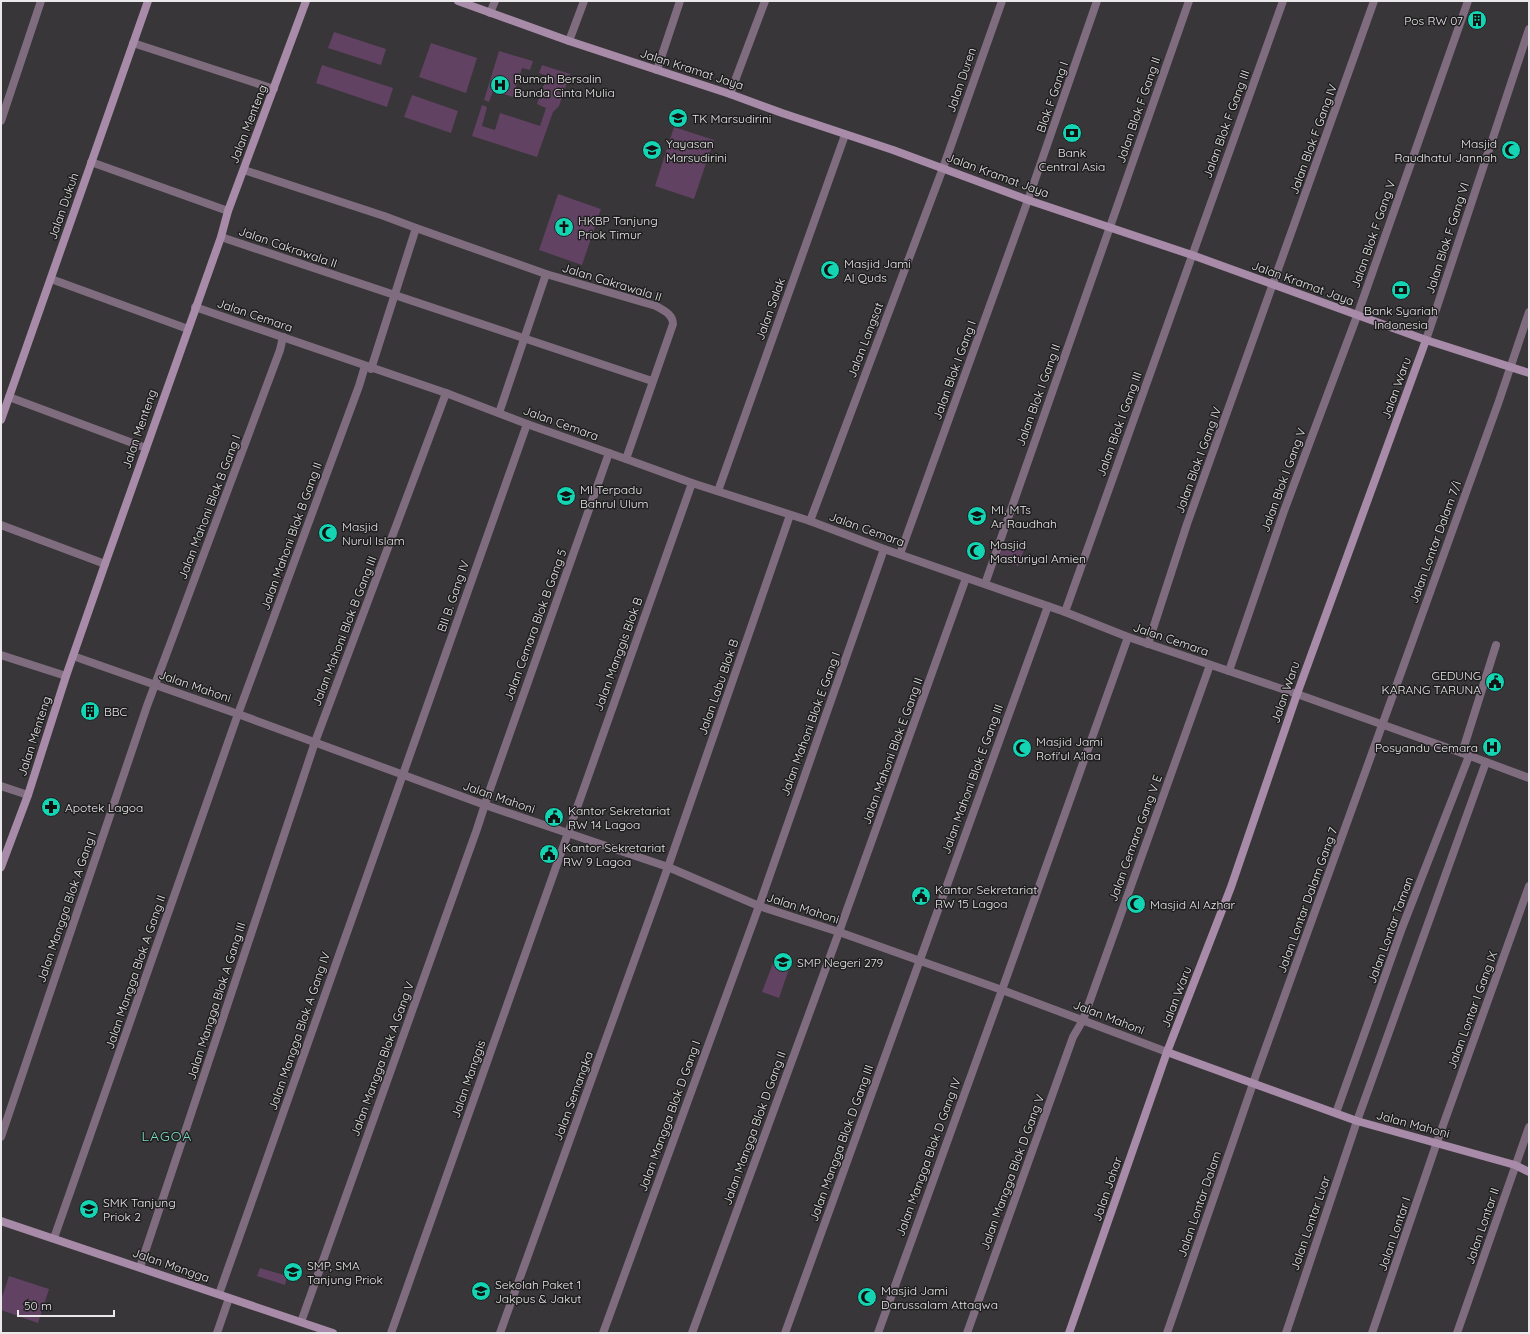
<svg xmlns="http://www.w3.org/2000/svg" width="1530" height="1334" font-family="Quicksand,sans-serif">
	<rect width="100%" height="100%" fill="#383638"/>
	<g fill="#614262">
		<path d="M 334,32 L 386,49 L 381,65 L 328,48 Z"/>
		<path d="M 431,43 L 477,58 L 466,93 L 419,77 Z"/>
		<path d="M 499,51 L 533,61 L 530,70 L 522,68 L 513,97 L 493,91 L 489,102 L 484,100 Z"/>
		<path d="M 322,65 L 393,88 L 387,107 L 316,83 Z"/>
		<path d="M 542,65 L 570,74 L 559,106 L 553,112 L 537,157 L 472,136 L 482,105 L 487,107 L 482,126 L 495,130 L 500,113 L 540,126 L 546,108 L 537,104 L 547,76 L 539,73 Z"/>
		<path d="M 412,95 L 458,111 L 451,133 L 404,117 Z"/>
		<path d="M 674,127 L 714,140 L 694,199 L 655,186 Z"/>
		<path d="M 558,194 L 601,209 L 582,265 L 539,250 Z"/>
		<path d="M 1004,543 L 1024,550 L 1018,566 L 998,559 Z"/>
		<path d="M 773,963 L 789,969 L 779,998 L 762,992 Z"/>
		<path d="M 260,1268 L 287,1276 L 285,1285 L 257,1276 Z"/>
		<path d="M 9,1276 L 49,1289 L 38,1323 L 1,1310 L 1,1300 Z"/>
	</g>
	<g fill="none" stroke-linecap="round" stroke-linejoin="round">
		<g stroke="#7f6d7f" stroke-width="8">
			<path d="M 490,13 L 495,1"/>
			<path d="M 569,41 L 584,1"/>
			<path d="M 133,43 L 274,89"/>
			<path d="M 657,70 L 680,1"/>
			<path d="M 730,94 L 765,1"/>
			<path d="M 1,121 L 41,1"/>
			<path d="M 91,162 L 228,211"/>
			<path d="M 244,170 L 384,216 L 416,228 L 546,274 L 656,306 C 663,310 673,314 673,324 L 626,459"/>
			<path d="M 221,237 L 652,381"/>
			<path d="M 51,279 L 188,329"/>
			<path d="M 195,307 L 446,393 L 527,424 L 626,459 L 692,483 L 810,521 L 884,549 L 1065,612 L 1128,637 L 1297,694 L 1462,753 L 1529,778"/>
			<path d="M 1426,340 L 1529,29"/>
			<path d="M 371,369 L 416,228"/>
			<path d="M 9,397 L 146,448"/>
			<path d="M 499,413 L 546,274"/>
			<path d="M 718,491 L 845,135"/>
			<path d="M 810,521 L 943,168 L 1002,1"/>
			<path d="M 1,525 L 105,564"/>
			<path d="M 900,554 L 1028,200 L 1097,1"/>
			<path d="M 985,584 L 1189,1"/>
			<path d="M 1065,612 L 1283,1"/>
			<path d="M 1148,644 L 1187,524 L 1374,1"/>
			<path d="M 1,655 L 66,676"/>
			<path d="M 73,656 L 238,714 L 485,805 L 668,867 L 759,906 L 839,932 L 1002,990 L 1167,1052"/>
			<path d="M 1229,671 L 1284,511 L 1357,316 L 1468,1"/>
			<path d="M 1462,753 L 1496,645"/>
			<path d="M 1,786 L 28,795"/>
			<path d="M 1336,1113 L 1402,928 L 1469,756"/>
			<path d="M 1,1137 L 147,706 L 280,350 L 283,337"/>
			<path d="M 54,1238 L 238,714 L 359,386 L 365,366"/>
			<path d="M 140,1267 L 315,742 L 446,393"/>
			<path d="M 219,1294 L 527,424"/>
			<path d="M 301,1322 L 477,829 L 489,792 L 609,453"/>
			<path d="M 217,1333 L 229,1298"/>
			<path d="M 391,1333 L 692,483"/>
			<path d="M 500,1333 L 668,867 L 790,515"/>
			<path d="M 603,1333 L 759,906 L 884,549"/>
			<path d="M 692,1333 L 835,943 L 966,578"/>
			<path d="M 785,1333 L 1048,606"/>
			<path d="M 878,1333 L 1002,990 L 1128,637"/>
			<path d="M 967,1333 L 1073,1037 L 1083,1020 L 1210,665"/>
			<path d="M 1167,1333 L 1257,1072 L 1499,401 L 1529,312"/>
			<path d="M 1286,1333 L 1357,1121 L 1486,762"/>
			<path d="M 1372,1333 L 1437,1142 L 1529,886"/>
			<path d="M 1457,1333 L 1529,1127"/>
		</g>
		<g stroke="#a78ba8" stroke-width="8">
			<path d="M 458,1 L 569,41 L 730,94 L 782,113 L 893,150 L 1028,200 L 1192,255 L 1426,340 L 1529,373"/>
			<path d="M 1,420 L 148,1"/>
			<path d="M 1,867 L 28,795 L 66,676 L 105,564 L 221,237 L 228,211 L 306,1"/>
			<path d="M 1167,1052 L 1357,1121 L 1515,1165 L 1529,1172"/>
			<path d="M 1,1221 L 333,1333"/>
			<path d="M 1069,1333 L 1167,1052 L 1231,887 L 1297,694 L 1426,340"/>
		</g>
	</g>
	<defs>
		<symbol id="building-disc" viewBox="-11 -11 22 22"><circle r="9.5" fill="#14d5b3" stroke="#1f1e1f"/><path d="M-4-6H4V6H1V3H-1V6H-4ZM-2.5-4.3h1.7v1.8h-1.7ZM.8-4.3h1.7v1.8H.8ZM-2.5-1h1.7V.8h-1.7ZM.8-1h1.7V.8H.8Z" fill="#111"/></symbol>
		<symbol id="hospital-disc" viewBox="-11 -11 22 22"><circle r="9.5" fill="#14d5b3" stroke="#1f1e1f"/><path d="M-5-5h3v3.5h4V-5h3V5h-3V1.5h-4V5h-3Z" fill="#111"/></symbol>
		<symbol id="school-disc" viewBox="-11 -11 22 22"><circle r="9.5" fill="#14d5b3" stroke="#1f1e1f"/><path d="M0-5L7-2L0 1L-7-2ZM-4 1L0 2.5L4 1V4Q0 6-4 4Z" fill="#111"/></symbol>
		<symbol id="bank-disc" viewBox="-11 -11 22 22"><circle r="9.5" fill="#14d5b3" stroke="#1f1e1f"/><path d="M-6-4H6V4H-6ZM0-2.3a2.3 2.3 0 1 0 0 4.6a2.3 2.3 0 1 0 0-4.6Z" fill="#111"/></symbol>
		<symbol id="mosque-disc" viewBox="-11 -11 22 22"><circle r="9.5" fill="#14d5b3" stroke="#1f1e1f"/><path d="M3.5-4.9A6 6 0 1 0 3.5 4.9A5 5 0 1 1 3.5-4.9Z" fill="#111"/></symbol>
		<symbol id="church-disc" viewBox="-11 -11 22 22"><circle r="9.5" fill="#14d5b3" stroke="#1f1e1f"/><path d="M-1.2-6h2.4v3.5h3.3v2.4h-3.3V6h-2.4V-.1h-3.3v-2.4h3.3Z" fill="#111"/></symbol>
		<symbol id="civic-disc" viewBox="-11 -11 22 22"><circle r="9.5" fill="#14d5b3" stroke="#1f1e1f"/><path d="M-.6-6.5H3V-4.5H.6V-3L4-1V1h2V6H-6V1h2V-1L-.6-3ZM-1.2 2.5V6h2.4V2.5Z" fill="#111"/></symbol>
		<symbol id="pharmacy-disc" viewBox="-11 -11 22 22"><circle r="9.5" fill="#14d5b3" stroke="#1f1e1f"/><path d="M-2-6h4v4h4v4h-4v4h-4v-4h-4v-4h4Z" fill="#111"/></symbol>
	</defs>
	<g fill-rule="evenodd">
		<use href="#building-disc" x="1466" y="9" width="22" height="22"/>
		<use href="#hospital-disc" x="489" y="74" width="22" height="22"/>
		<use href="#school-disc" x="667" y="107" width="22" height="22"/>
		<use href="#bank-disc" x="1061" y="122" width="22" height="22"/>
		<use href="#school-disc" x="641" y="139" width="22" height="22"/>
		<use href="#mosque-disc" x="1500" y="139" width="22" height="22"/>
		<use href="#church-disc" x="553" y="216" width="22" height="22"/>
		<use href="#mosque-disc" x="819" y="259" width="22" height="22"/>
		<use href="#bank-disc" x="1390" y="279" width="22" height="22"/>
		<use href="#school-disc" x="555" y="485" width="22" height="22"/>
		<use href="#school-disc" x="966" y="505" width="22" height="22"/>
		<use href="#mosque-disc" x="317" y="522" width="22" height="22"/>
		<use href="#mosque-disc" x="965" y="540" width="22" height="22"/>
		<use href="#civic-disc" x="1484" y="671" width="22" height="22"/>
		<use href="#building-disc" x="79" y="700" width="22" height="22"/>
		<use href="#hospital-disc" x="1481" y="736" width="22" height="22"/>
		<use href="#mosque-disc" x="1011" y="737" width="22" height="22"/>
		<use href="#pharmacy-disc" x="40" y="796" width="22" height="22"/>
		<use href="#civic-disc" x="543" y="806" width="22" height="22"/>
		<use href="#civic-disc" x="538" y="843" width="22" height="22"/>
		<use href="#civic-disc" x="910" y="885" width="22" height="22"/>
		<use href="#mosque-disc" x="1125" y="893" width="22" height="22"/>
		<use href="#school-disc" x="772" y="951" width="22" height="22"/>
		<use href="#school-disc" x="78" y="1198" width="22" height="22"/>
		<use href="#school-disc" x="282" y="1261" width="22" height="22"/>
		<use href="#school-disc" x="470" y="1280" width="22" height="22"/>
		<use href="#mosque-disc" x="856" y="1286" width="22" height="22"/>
	</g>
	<g text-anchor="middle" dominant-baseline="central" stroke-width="3" stroke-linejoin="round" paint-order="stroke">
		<g font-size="12" fill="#eae8ea" stroke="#1f1e1f" text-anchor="start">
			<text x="1463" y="20" text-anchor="end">Pos RW 07</text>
			<text x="514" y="78">Rumah Bersalin<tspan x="514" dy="14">Bunda Cinta Mulia</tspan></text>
			<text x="692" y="118">TK Marsudirini</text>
			<text x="666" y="143">Yayasan<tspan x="666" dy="14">Marsudirini</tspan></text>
			<text x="1497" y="143" text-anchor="end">Masjid<tspan x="1497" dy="14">Raudhatul Jannah</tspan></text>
			<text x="1072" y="152" text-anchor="middle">Bank<tspan x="1072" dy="14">Central Asia</tspan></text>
			<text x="578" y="220">HKBP Tanjung<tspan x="578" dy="14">Priok Timur</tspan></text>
			<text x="844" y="263">Masjid Jami<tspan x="844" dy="14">Al Quds</tspan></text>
			<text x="1401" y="310" text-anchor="middle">Bank Syariah<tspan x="1401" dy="14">Indonesia</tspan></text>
			<text x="580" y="489">MI Terpadu<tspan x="580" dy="14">Bahrul Ulum</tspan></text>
			<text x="991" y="509">MI, MTs<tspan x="991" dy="14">Ar Raudhah</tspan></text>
			<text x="342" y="526">Masjid<tspan x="342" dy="14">Nurul Islam</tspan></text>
			<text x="990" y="544">Masjid<tspan x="990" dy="14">Masturiyal Amien</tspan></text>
			<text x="1481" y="675" text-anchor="end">GEDUNG<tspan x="1481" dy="14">KARANG TARUNA</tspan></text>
			<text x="104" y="711">BBC</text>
			<text x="1036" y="741">Masjid Jami<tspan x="1036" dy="14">Rofi'ul A'laa</tspan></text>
			<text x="1478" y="747" text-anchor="end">Posyandu Cemara</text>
			<text x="65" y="807">Apotek Lagoa</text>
			<text x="568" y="810">Kantor Sekretariat<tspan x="568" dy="14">RW 14 Lagoa</tspan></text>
			<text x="563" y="847">Kantor Sekretariat<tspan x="563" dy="14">RW 9 Lagoa</tspan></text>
			<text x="935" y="889">Kantor Sekretariat<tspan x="935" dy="14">RW 15 Lagoa</tspan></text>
			<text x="1150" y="904">Masjid Al Azhar</text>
			<text x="797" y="962">SMP Negeri 279</text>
			<text x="103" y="1202">SMK Tanjung<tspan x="103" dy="14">Priok 2</tspan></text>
			<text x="307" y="1265">SMP, SMA<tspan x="307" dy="14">Tanjung Priok</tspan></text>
			<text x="495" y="1284">Sekolah Paket 1<tspan x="495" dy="14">Jakpus &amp; Jakut</tspan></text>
			<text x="881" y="1290">Masjid Jami<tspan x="881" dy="14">Darussalam Attaqwa</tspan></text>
		</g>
		<g font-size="12" fill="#eae8ea" stroke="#1f1e1f">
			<text transform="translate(692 69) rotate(18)">Jalan Kramat Jaya</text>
			<text transform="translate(961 80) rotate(-71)">Jalan Duren</text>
			<text transform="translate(1052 97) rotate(-71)">Blok F Gang I</text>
			<text transform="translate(1138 110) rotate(-71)">Jalan Blok F Gang II</text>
			<text transform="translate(248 124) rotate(-69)">Jalan Menteng</text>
			<text transform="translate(1226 124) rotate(-70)">Jalan Blok F Gang III</text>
			<text transform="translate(1313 139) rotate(-70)">Jalan Blok F Gang IV</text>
			<text transform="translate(998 175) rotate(20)">Jalan Kramat Jaya</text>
			<text transform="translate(63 206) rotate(-71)">Jalan Dukuh</text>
			<text transform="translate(1373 234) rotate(-71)">Jalan Blok F Gang V</text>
			<text transform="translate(1447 238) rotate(-72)">Jalan Blok F Gang VI</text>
			<text transform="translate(288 247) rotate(19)">Jalan Cakrawala II</text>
			<text transform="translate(612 282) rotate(17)">Jalan Cakrawala II</text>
			<text transform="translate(1303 283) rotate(20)">Jalan Kramat Jaya</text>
			<text transform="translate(770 309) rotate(-70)">Jalan Salak</text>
			<text transform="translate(255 315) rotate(19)">Jalan Cemara</text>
			<text transform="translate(865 340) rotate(-69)">Jalan Langsat</text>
			<text transform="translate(954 370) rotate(-70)">Jalan Blok I Gang I</text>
			<text transform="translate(1396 388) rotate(-70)">Jalan Waru</text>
			<text transform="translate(1038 395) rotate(-70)">Jalan Blok I Gang II</text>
			<text transform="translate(561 423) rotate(20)">Jalan Cemara</text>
			<text transform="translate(1119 424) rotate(-70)">Jalan Blok I Gang III</text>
			<text transform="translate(139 429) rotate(-71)">Jalan Menteng</text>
			<text transform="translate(1198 460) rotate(-70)">Jalan Blok I Gang IV</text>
			<text transform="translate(1283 480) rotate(-70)">Jalan Blok I Gang V</text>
			<text transform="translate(209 507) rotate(-69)">Jalan Mahoni Blok B Gang I</text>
			<text transform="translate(867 529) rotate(20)">Jalan Cemara</text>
			<text transform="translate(291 536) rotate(-70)">Jalan Mahoni Blok B Gang II</text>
			<text transform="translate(1435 542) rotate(-70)">Jalan Lontar Dalam 7/i</text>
			<text transform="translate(453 596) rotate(-71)">BII B. Gang IV</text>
			<text transform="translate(535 625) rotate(-70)">Jalan Cemara Blok B Gang 5</text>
			<text transform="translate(344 631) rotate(-69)">Jalan Mahoni Blok B Gang III</text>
			<text transform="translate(1171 639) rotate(19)">Jalan Cemara</text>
			<text transform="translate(618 654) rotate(-70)">Jalan Manggis Blok B</text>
			<text transform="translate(195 686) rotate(19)">Jalan Mahoni</text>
			<text transform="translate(718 687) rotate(-71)">Jalan Labu Blok B</text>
			<text transform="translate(1285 692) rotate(-71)">Jalan Waru</text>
			<text transform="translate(810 724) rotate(-70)">Jalan Mahoni Blok E Gang I</text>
			<text transform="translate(34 736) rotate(-72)">Jalan Menteng</text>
			<text transform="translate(892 751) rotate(-70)">Jalan Mahoni Blok E Gang II</text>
			<text transform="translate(972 779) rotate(-70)">Jalan Mahoni Blok E Gang III</text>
			<text transform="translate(499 797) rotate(19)">Jalan Mahoni</text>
			<text transform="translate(1135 838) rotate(-70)">Jalan Cemara Gang V E</text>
			<text transform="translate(1307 900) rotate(-70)">Jalan Lontar Dalam Gang 7</text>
			<text transform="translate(66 907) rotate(-71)">Jalan Mangga Blok A Gang I</text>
			<text transform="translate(803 908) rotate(18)">Jalan Mahoni</text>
			<text transform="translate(1390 930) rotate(-70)">Jalan Lontar Taman</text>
			<text transform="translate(135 972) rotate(-71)">Jalan Mangga Blok A Gang II</text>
			<text transform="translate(1176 997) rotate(-69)">Jalan Waru</text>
			<text transform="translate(216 1001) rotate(-72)">Jalan Mangga Blok A Gang III</text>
			<text transform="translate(1472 1010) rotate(-70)">Jalan Lontar I Gang IX</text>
			<text transform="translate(1109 1017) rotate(21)">Jalan Mahoni</text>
			<text transform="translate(299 1031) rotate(-71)">Jalan Mangga Blok A Gang IV</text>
			<text transform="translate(382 1059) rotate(-70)">Jalan Mangga Blok A Gang V</text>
			<text transform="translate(468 1079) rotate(-71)">Jalan Manggis</text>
			<text transform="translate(573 1096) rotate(-70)">Jalan Semangka</text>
			<text transform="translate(669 1116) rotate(-70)">Jalan Mangga Blok D Gang I</text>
			<text transform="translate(1413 1124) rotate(15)">Jalan Mahoni</text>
			<text transform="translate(754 1128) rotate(-70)">Jalan Mangga Blok D Gang II</text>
			<text transform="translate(841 1143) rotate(-70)">Jalan Mangga Blok D Gang III</text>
			<text transform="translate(928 1157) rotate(-70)">Jalan Mangga Blok D Gang IV</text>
			<text transform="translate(1012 1172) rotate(-70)">Jalan Mangga Blok D Gang V</text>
			<text transform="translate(1107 1189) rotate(-71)">Jalan Johar</text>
			<text transform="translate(1199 1204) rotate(-71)">Jalan Lontar Dalam</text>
			<text transform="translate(1310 1223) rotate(-71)">Jalan Lontar Luar</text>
			<text transform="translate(1482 1226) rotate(-71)">Jalan Lontar II</text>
			<text transform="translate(1394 1234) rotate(-71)">Jalan Lontar I</text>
			<text transform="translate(171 1265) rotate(19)">Jalan Mangga</text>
		</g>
		<g font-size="14" letter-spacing="1" fill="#7adcc3" stroke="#1f1e1f">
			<text x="167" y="1136">LAGOA</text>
		</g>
	</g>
	<rect width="1530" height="1334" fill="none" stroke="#eae8ea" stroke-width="4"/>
	<path d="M18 1310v6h96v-6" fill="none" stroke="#eae8ea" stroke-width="2"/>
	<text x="24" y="1310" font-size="12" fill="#eae8ea" stroke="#1f1e1f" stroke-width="3" paint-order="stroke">50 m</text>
</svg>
